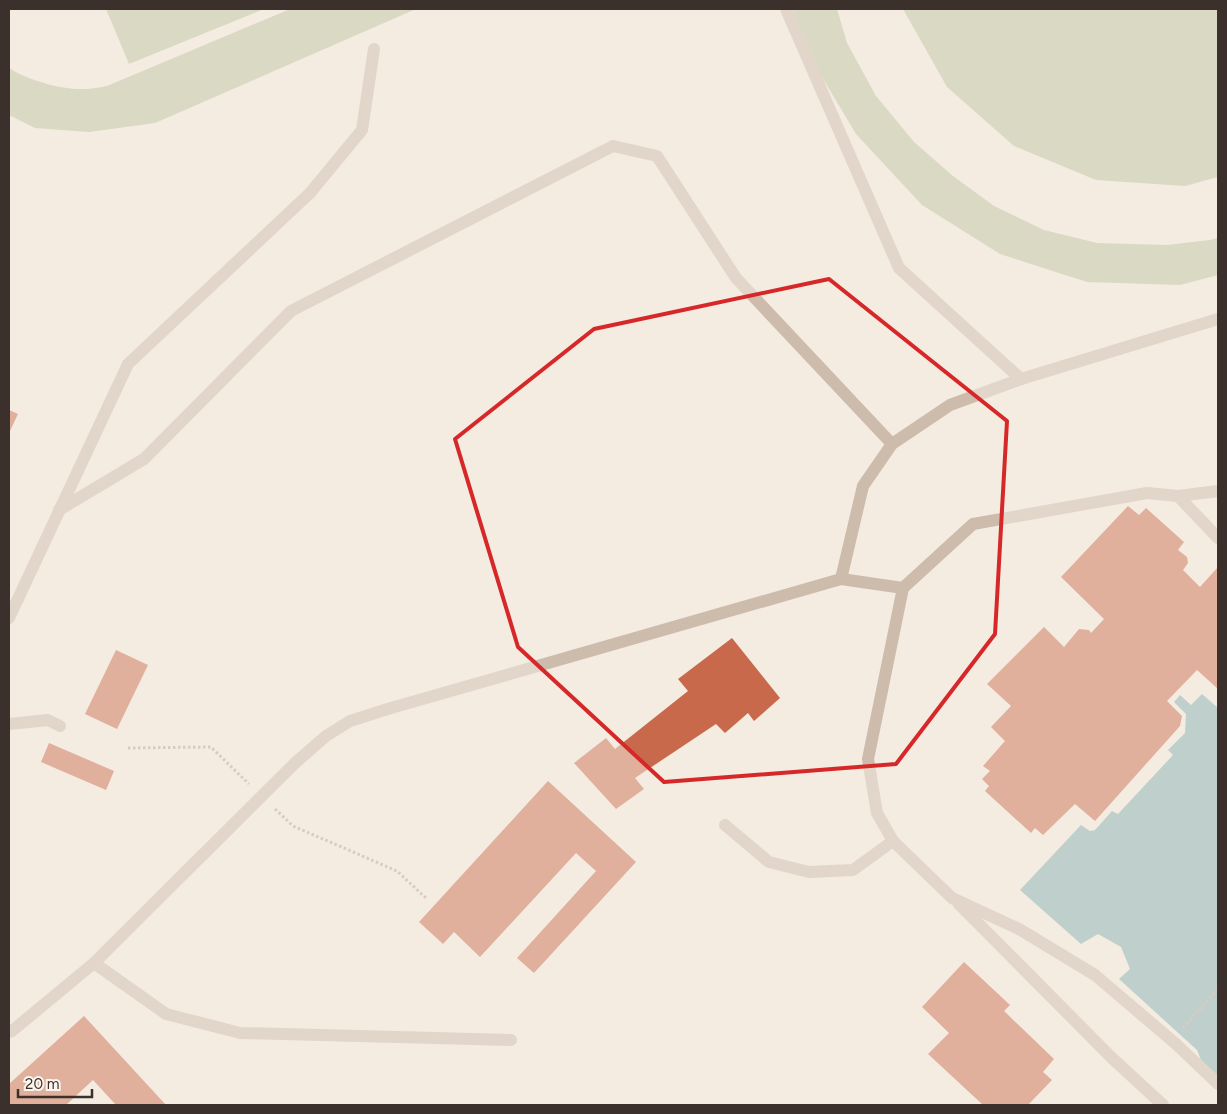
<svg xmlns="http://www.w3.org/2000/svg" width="1227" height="1114" font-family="Figtree,sans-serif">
	<rect width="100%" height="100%" fill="#f4ebe1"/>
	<g fill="#b8c4a0">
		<path d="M 106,9 L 264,9 L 129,64 Z"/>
		<path d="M 290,9 L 416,9 L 155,123 L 89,132 L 35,128 L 9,115 L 9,68 C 27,80 62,90 84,89 C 92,89 100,87 107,86 Z"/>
		<path d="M 793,9 L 837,9 L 847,43 L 876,96 L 914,142 L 953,176 L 994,206 L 1044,230 L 1097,243 L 1167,245 L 1210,240 L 1218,238 L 1218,275 L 1180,285 L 1087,282 L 1000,254 L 922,205 L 856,134 L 810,57 Z"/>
		<path d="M 903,9 L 1218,9 L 1218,177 L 1185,186 L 1096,180 L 1014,146 L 947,87 Z"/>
	</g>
	<path fill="#7fb0b2" d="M 1202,694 L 1218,708 L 1218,1076 L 1201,1060 L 1197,1050 L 1119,979 L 1130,969 L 1121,947 L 1098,934 L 1081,944 L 1020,890 L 1081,825 L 1090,831 L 1095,830 L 1112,811 L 1118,814 L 1173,755 L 1168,750 L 1185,733 L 1186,714 L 1174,702 L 1180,695 L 1191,705 Z"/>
	<g fill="#c8694b">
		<path d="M 9,410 L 18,414 L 9,433 Z"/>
		<path d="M 1128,506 L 1139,515 L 1146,508 L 1184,542 L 1178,550 L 1187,557 L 1188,563 L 1183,570 L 1200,587 L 1218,567 L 1218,689 L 1197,670 L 1167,701 L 1182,716 L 1180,726 L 1095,821 L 1075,804 L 1043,835 L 1035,828 L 1031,833 L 985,791 L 989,786 L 982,779 L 990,771 L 983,766 L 1005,741 L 991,727 L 1011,706 L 987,684 L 1044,627 L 1064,647 L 1079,629 L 1089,630 L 1091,633 L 1104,619 L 1061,577 Z"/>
		<path d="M 732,638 L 780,698 L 754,721 L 748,713 L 725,733 L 716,724 L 635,778 L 644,789 L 616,809 L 574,763 L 606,738 L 615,749 L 688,691 L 678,679 Z"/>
		<path d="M 116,650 L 148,665 L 117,729 L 85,714 Z"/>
		<path d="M 49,743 L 114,771 L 106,790 L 41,762 Z"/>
		<path d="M 548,781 L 636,862 L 534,973 L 517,958 L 596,871 L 576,853 L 480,957 L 454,932 L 443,944 L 419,922 Z"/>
		<path d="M 964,962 L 1010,1005 L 1004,1011 L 1054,1059 L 1043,1072 L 1052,1080 L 1028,1105 L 983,1105 L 928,1054 L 949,1033 L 922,1007 Z"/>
		<path d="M 84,1016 L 166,1105 L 116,1105 L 93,1080 L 66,1105 L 9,1105 L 9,1084 Z"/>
	</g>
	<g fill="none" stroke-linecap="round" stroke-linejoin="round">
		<g stroke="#b9a596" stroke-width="3" stroke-dasharray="2.5 2.5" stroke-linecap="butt">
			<path d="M 128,748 L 211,747 L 249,784"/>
			<path d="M 275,809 L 293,826 L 397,871 L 427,899"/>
			<path d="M 1183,1028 L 1218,989"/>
		</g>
		<g stroke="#cdbbac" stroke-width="12">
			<path d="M 786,9 L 899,268 L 1021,379"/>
			<path d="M 1178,496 L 1218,538"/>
			<path d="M 59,510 L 144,459 L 291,311 L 613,146 L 657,156 L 736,278 L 892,444"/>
			<path d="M 841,579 L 903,588 L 973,524 L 1147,493 L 1178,496 L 1218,491"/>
			<path d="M 903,588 L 868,759 L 877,813 L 893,841 L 952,898 L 1019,929 L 1095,975 L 1176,1044 L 1218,1084"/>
			<path d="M 9,618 L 128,364 L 310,193 L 362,130 L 374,49"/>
			<path d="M 9,724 L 48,720 L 60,726"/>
			<path d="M 725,825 L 769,862 L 809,872 L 853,870 L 893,841"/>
			<path d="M 958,903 L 1112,1058 L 1163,1105"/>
			<path d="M 94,963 L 166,1014 L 240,1033 L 511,1040"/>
			<path d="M 9,1032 L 12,1031 L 94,963 L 295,763 L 326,736 L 350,721 L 391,708 L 841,579 L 863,486 L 892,444 L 950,405 L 1021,379 L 1218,319"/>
		</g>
	</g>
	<path d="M0 0H1227V1114H0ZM 829,279 L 1007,421 L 995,634 L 896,764 L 664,782 L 518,647 L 455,439 L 594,329 Z" fill="#f4ebe1" fill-opacity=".55" fill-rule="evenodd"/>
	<path fill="none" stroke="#d62828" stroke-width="4" stroke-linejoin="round" d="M 829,279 L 1007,421 L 995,634 L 896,764 L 664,782 L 518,647 L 455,439 L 594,329 Z"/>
	<rect width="1227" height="1114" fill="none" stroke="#3b302b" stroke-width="20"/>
	<path d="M18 1089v8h74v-8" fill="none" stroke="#3b302b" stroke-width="2.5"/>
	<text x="25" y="1089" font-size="15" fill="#3b302b" stroke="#fbf5ee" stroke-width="4" paint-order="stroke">20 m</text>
</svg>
